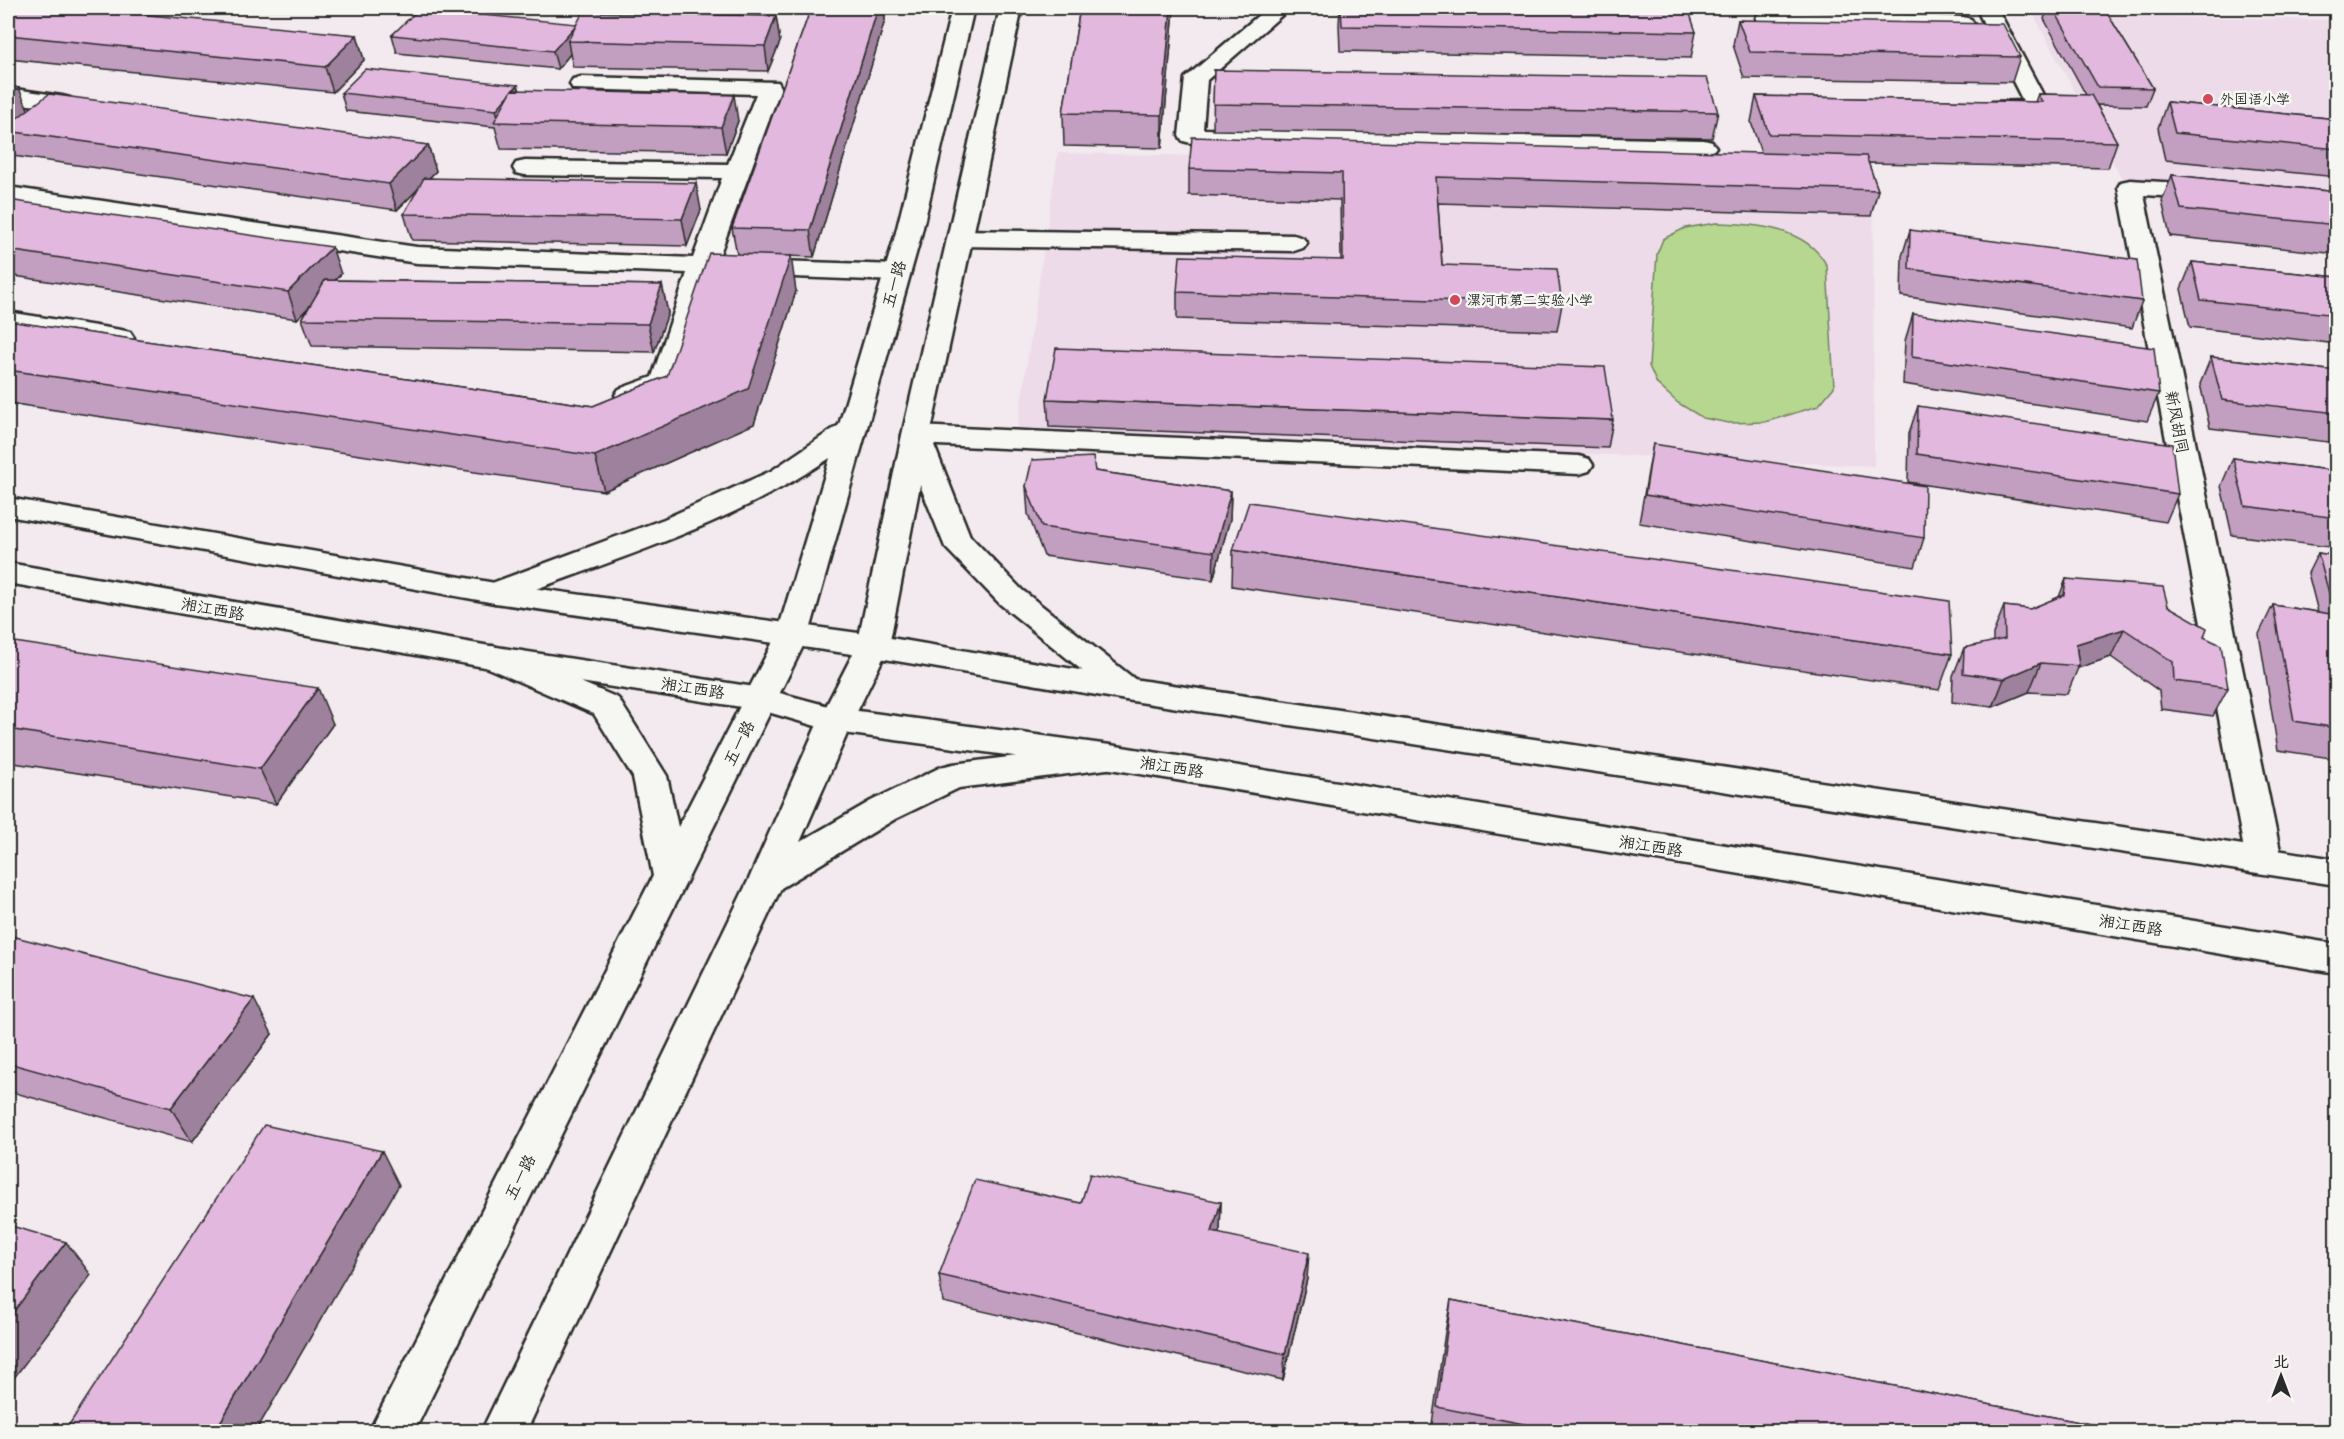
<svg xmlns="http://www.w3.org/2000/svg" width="2344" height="1439" font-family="'Shantell Sans','LXGW WenKai TC',sans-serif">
	<rect width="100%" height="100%" fill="#f2eaee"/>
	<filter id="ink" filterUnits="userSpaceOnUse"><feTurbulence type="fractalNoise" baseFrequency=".0167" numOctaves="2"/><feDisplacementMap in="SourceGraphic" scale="12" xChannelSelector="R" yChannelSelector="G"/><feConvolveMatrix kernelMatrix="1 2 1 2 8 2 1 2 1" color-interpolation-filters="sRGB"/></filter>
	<g filter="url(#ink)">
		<g fill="#eddbea">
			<path d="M 2033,14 L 2336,20 L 2336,191 L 2121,177 Z"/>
			<path d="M 1058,153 L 1873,170 L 1874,466 L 1017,430 Z"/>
		</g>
		<path fill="#b6d790" stroke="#70815e" stroke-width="1.5" d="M 1716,223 C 1755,224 1807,227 1827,266 L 1834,387 L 1818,406 L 1765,422 L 1729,423 L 1703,418 L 1678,403 L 1657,384 L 1649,366 L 1657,254 L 1663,239 L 1685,228 Z"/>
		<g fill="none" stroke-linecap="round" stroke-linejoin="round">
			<defs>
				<g id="minor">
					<path d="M 1267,8 L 1290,8 L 1207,80 L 1203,129 L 1704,140 L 1712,142 L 1716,147 L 1712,152 L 1704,154 L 1191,143 L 1183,141 L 1179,136 L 1185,78 Z"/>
					<path d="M 1976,8 L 1997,8 L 2050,108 L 2046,113 C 2030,117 2008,116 1992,112 L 1988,107 L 1992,102 L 2023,101 Z"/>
					<path d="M 1767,11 L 1963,17 L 1971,19 L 1974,24 L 1971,29 L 1963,31 L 1759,23 L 1756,18 L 1759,13 Z"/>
					<path d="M 581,77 L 778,82 L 781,87 L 718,259 L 897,265 L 906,268 L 910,273 L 906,278 L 897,281 L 713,274 L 678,382 L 674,388 L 629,403 L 619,401 L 615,395 L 619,389 L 652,377 L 687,273 L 417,263 L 8,201 L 8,187 L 417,247 L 693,258 L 722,178 L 525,175 L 516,173 L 513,168 L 516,163 L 525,161 L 728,164 L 756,94 L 573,89 L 570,84 L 573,79 Z"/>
					<path d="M 8,88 L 62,96 L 70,98 L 74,103 L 16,152 L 8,154 L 8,136 L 43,107 L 8,102 Z"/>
					<path d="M 2130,180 L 2212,185 L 2221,187 L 2224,192 L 2221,197 L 2212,199 L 2144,195 L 2282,860 L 2276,869 L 2264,873 L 2252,869 L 2246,860 L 2118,187 L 2121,182 Z"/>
					<path d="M 960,230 L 1294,235 L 1303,238 L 1307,243 L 1303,248 L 1294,251 L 960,246 L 951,243 L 947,238 L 951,233 Z"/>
					<path d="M 8,312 L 121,330 L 130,332 L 134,338 L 130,344 L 121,346 L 8,328 Z"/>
					<path d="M 916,426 L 1579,456 L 1589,459 L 1593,465 L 1589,471 L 1579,474 L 916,444 L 906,441 L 902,435 L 906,429 Z"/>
				</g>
				<g id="tertiary">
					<path d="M 952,8 L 974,8 L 921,236 L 809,634 L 414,1432 L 369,1432 L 653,876 L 633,777 L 594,714 L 481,665 L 476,657 L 481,649 L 492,646 L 503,649 L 618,698 L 667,776 L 678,827 L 777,634 L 830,458 C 732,524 616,559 506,600 L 495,603 L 484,600 L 480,593 L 484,586 L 664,519 L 771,471 L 839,425 L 895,236 Z"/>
					<path d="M 1000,8 L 1022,8 L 930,435 L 970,536 L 1022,590 L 1137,681 L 1142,689 L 1137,697 L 1126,700 L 1115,697 L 1000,604 L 945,547 L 920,485 L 889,646 L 853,720 L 800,842 L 871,801 L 941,767 L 953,764 L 1107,745 L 1119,748 L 1124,757 L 1119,766 L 1107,769 L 959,788 L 895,819 L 781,888 L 526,1432 L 481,1432 L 749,879 L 819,720 L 857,646 L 902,435 Z"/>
				</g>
				<g id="primary">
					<path d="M 8,498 L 495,583 L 873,635 L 1126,678 L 2336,859 L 2336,885 L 1126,700 L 873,657 L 495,603 L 8,516 Z"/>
					<path d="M 8,563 L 490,646 L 761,688 L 836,708 L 1110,745 L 2336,944 L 2336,973 L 1110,769 L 836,732 L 761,710 L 490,668 L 8,583 Z"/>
				</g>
			</defs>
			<use href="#minor" stroke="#2b2b2b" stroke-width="5"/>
			<use href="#tertiary" stroke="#2b2b2b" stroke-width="5"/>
			<use href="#primary" stroke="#2b2b2b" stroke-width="5"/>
			<use href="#minor" fill="#f6f6f2" fill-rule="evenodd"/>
			<use href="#tertiary" fill="#f6f6f2" fill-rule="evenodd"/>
			<use href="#primary" fill="#f6f6f2" fill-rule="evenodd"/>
		</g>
		<g fill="#c29ec0" stroke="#2b2b2b" stroke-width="1.5">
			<path d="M 8,8 L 357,35 L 364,60 L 333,92 L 8,59 Z"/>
			<path d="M 811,8 L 884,8 L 885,20 L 814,257 L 786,256 L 796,291 L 754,424 L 604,491 L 8,403 L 8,321 L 593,406 L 667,376 L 737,254 L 732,228 Z"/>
			<path d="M 1080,8 L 1174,8 L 1162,148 L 1064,146 L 1063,113 Z"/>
			<path d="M 1340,8 L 1341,8 L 1696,32 L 1691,58 L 1340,51 L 1339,25 Z"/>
			<path d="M 2048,8 L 2104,8 L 2153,88 L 2146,106 L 2097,105 L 2117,142 L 2108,168 L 1868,163 L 1878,190 L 1871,216 L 1438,203 L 1442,265 L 1562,304 L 1557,331 L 1177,319 L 1177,292 L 1341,260 L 1340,200 L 1189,195 L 1189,169 L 1761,153 L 1751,122 L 1756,96 L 2035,102 L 2038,94 L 2086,95 L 2044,19 Z"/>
			<path d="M 2246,8 L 2287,8 L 2285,12 L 2249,12 Z"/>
			<path d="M 776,16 L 780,42 L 768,71 L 573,67 L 570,54 L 558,69 L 397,53 L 392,35 L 577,24 Z"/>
			<path d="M 2337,19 L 2337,34 L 2332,29 Z"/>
			<path d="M 1738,20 L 2020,57 L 2012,82 L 1744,78 L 1733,45 Z"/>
			<path d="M 1214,70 L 1718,112 L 1712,138 L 1213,130 Z"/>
			<path d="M 518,85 L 520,91 L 738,121 L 726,153 L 501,149 L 495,127 L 346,111 L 341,93 Z"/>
			<path d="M 8,86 L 28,110 L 428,145 L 436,171 L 429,178 L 701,210 L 687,246 L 412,240 L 404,214 L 418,189 L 397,210 L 13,156 L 8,144 Z"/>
			<path d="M 2167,102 L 2337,119 L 2337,177 L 2165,160 L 2158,128 Z"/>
			<path d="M 2172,175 L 2337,192 L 2337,254 L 2170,236 L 2162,201 Z"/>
			<path d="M 8,200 L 341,274 L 335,280 L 662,285 L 668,313 L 654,352 L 312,346 L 302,319 L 308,308 L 297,319 L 8,275 Z"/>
			<path d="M 1910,230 L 2142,301 L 2132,328 L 1901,296 L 1902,256 Z"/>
			<path d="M 2192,262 L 2337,277 L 2337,344 L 2190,327 L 2181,289 Z"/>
			<path d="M 1913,314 L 2159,393 L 2147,421 L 1903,384 L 1905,341 Z"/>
			<path d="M 2211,357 L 2337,371 L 2337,443 L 2210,428 L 2200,384 Z"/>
			<path d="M 1047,399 L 1613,420 L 1608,448 L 1049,427 Z"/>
			<path d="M 1918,406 L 2178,494 L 2166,522 L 1908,482 L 1909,433 Z"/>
			<path d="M 1653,444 L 1924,538 L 1915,567 L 1639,523 L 1648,472 Z"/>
			<path d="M 2233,458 L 2337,471 L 2337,548 L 2232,535 L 2221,486 Z"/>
			<path d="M 1095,471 L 1231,491 L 1230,519 L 1213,580 L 1044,556 L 1028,514 L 1026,486 Z"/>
			<path d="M 1233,550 L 1952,654 L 1939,690 L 1232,586 Z"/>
			<path d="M 2318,553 L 2337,556 L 2337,759 L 2278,750 L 2259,634 L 2273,605 L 2318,612 L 2308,573 Z"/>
			<path d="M 2066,579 L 2168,606 L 2204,637 L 2228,688 L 2213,716 L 2161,709 L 2159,691 L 2111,657 L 2078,668 L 2067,694 L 2029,692 L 1993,707 L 1952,702 L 1953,676 L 1964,648 L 1993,642 L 1993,634 L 2004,606 L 2030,609 L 2059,597 Z"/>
			<path d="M 8,641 L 333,724 L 276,804 L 8,762 Z"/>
			<path d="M 8,935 L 272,1034 L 192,1142 L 8,1091 Z"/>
			<path d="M 1221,1202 L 1220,1229 L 1218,1233 L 1307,1279 L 1283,1380 L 943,1302 L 939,1275 L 1081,1203 Z"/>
			<path d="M 1451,1300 L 2126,1431 L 1431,1431 L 1445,1332 Z"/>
		</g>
		<g fill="#9e819c" stroke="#2b2b2b" stroke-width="1.5">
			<path d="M 878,8 L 884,8 L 885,20 L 814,257 L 810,230 Z"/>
			<path d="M 1171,8 L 1174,8 L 1162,148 L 1162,115 Z"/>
			<path d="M 776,16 L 780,42 L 768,71 L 765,46 Z"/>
			<path d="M 577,24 L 568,41 L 570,54 L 558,69 L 553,51 Z"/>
			<path d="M 357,35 L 364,60 L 333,92 L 325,67 Z"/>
			<path d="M 518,85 L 523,103 L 500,123 L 496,110 Z"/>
			<path d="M 19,88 L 30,114 L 8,131 L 8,96 Z"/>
			<path d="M 734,95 L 738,121 L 726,153 L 721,127 Z"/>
			<path d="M 428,145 L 436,171 L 397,210 L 389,184 Z"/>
			<path d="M 696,183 L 701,210 L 687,246 L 682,219 Z"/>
			<path d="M 332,247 L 341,274 L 297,319 L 288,292 Z"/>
			<path d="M 791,256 L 796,291 L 754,424 L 604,491 L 595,456 Z"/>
			<path d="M 662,285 L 668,313 L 654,352 L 648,324 Z"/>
			<path d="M 1231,491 L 1230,519 L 1213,580 L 1214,552 Z"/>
			<path d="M 2124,629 L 2111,657 L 2078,668 L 2079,666 L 2076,644 Z"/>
			<path d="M 2041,663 L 2029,692 L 1993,707 L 2004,679 Z"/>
			<path d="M 318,688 L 333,724 L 276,804 L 260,769 Z"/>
			<path d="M 254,999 L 272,1034 L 192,1142 L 171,1108 Z"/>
			<path d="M 382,1151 L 399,1185 L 256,1431 L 215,1431 Z"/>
			<path d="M 1221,1202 L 1220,1229 L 1211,1259 L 1212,1232 Z"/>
			<path d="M 66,1242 L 91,1275 L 8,1386 L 8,1319 Z"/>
			<path d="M 1309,1253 L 1307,1279 L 1283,1380 L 1285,1354 Z"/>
		</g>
		<g fill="#e2b8df" stroke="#2b2b2b" stroke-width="1.5">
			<path d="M 8,8 L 77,8 L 357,35 L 325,67 L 8,35 Z"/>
			<path d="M 811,8 L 878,8 L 810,230 L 732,228 Z"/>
			<path d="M 1080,8 L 1171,8 L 1162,115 L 1063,113 Z"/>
			<path d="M 1341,8 L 1688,8 L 1696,32 L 1342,26 Z"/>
			<path d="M 2053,8 L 2104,8 L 2153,88 L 2098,87 Z"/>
			<path d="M 419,9 L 577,24 L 553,51 L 392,35 Z"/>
			<path d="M 583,12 L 776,16 L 765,46 L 568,41 Z"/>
			<path d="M 1738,20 L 2003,24 L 2020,57 L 1750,52 Z"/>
			<path d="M 365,69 L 518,85 L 513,90 L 512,90 L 509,95 L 496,110 L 341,93 Z"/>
			<path d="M 1214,70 L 1707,78 L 1718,112 L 1213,104 Z"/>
			<path d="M 8,86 L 19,88 L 8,96 Z"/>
			<path d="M 512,90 L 734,95 L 721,127 L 494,122 Z"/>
			<path d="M 49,94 L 428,145 L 389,184 L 8,131 L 8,125 Z"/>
			<path d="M 2038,94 L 2091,95 L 2117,142 L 1769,134 L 1756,96 L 2042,102 Z"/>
			<path d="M 2167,102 L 2337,119 L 2337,149 L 2175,133 Z"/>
			<path d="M 1192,137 L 1866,156 L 1878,190 L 1436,177 L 1442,265 L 1557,269 L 1562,304 L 1177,292 L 1180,256 L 1343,260 L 1342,173 L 1189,169 Z"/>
			<path d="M 2172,175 L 2337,192 L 2337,225 L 2181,209 Z"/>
			<path d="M 424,178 L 696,183 L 682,219 L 404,214 Z"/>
			<path d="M 8,200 L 332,247 L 288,292 L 8,250 Z"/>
			<path d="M 1910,230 L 2137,260 L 2142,301 L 1909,269 Z"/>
			<path d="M 709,253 L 791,256 L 748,389 L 595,456 L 8,370 L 8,321 L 593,406 L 667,376 Z"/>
			<path d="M 2192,262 L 2337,277 L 2337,315 L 2201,300 Z"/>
			<path d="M 325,280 L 662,285 L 648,324 L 302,319 Z"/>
			<path d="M 1913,314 L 2154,348 L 2159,393 L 1912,357 Z"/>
			<path d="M 1056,348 L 1605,367 L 1613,420 L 1047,399 Z"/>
			<path d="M 2211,357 L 2337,371 L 2337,413 L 2222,400 Z"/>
			<path d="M 1918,406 L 2172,444 L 2178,494 L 1917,454 Z"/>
			<path d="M 1653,444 L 1925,486 L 1924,538 L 1645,495 Z"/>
			<path d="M 1093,457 L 1095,471 L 1231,491 L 1214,552 L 1042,527 L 1026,486 L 1032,460 Z"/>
			<path d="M 2233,458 L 2337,471 L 2337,518 L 2245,506 Z"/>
			<path d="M 1249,502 L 1949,601 L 1952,654 L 1233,550 Z"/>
			<path d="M 2318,553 L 2337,556 L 2337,615 L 2335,615 Z"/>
			<path d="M 2066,579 L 2163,587 L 2168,606 L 2207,628 L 2204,637 L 2221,645 L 2228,688 L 2174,681 L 2173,662 L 2124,629 L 2076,644 L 2079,666 L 2041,663 L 2004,679 L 1963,673 L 1964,648 L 2005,639 L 2004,606 L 2030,609 L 2064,595 Z"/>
			<path d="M 2273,605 L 2337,615 L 2337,728 L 2294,721 Z"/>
			<path d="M 8,641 L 318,688 L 260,769 L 8,729 Z"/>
			<path d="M 8,935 L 254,999 L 171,1108 L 8,1063 Z"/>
			<path d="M 264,1125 L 382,1151 L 215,1431 L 65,1431 Z"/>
			<path d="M 1090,1174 L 1221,1202 L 1212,1232 L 1309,1253 L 1285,1354 L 939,1275 L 975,1180 L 1081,1203 Z"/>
			<path d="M 8,1225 L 66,1242 L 8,1319 Z"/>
			<path d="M 1451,1300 L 2126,1431 L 1559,1431 L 1437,1407 Z"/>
		</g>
	</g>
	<g fill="#d1495b" stroke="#f6f6f2" stroke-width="2">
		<circle cx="2208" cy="99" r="6"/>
		<circle cx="1455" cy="300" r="6"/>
	</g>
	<g text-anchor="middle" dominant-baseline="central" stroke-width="5" stroke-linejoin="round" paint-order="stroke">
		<g font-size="14" fill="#2b2b2b" stroke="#f6f6f2" text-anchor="start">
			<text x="2220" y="99">外国语小学</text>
			<text x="1467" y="300">漯河市第二实验小学</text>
		</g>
		<g font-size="16" fill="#2b2b2b" stroke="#f6f6f2">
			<text transform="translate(894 284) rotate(-74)">五一路</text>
			<text transform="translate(2177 422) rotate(79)">新风胡同</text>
			<text transform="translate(213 609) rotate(10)">湘江西路</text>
			<text transform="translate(693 688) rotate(9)">湘江西路</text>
			<text transform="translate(739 743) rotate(-63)">五一路</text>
			<text transform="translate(1172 767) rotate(9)">湘江西路</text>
			<text transform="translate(1651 846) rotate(9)">湘江西路</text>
			<text transform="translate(2131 925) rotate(9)">湘江西路</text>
			<text transform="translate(520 1177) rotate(-63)">五一路</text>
		</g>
	</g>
	<rect width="2344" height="1439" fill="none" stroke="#f6f6f2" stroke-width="30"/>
	<rect x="15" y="15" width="2314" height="1409" fill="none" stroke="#2b2b2b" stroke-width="2" filter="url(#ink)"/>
	<g transform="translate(2281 1376)" stroke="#f6f6f2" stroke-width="4.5" paint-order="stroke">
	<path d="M0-4.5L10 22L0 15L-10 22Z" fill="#2b2b2b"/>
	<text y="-9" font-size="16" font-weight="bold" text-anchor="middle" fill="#2b2b2b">北</text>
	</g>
</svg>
